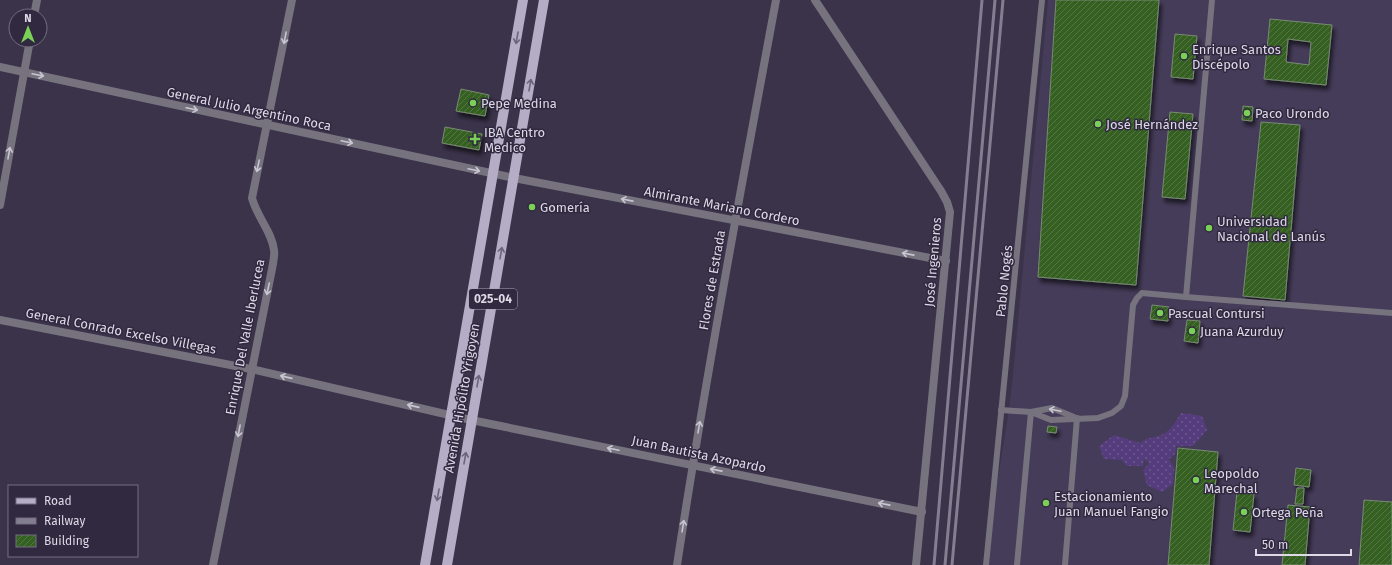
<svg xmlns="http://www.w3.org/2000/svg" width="1392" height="565" font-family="'Fira Sans',sans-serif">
	<defs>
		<pattern id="grass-dots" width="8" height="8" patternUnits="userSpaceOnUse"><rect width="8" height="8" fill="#553d7d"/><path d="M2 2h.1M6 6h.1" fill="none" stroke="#6d588f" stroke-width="1.8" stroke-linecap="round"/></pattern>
		<pattern id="building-hatch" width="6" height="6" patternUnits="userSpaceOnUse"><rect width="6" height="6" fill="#346122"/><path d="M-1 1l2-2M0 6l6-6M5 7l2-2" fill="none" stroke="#517742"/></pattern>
		<filter id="shadow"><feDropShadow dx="2.5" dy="4.5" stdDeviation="2" flood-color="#0009"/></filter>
	</defs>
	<rect width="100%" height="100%" fill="#3b334a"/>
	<path fill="#453c59" d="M 1048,0 L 1392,0 L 1392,565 L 989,565 L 995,497 L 1009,410 L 1013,374 Z"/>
	<path fill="url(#grass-dots)" d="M 1181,413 L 1202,416 L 1207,430 L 1193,446 L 1176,446 L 1175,454 L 1169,459 L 1174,468 L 1173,484 L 1162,492 L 1147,485 L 1143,470 L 1149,463 L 1144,459 L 1143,466 L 1127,466 L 1122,460 L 1104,459 L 1099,446 L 1114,435 L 1140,443 C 1149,436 1152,439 1161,435 C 1171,431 1176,421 1181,413 Z"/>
	<g fill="url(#building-hatch)" stroke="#798a73" fill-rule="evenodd" filter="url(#shadow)">
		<path d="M 1056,0 L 1159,0 L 1136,285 L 1038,277 Z"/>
		<path d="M 1270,19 L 1332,25 L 1326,85 L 1264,79 ZM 1288,39 L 1311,42 L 1309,65 L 1286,62 Z"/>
		<path d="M 1175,34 L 1197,36 L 1193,79 L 1171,77 Z"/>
		<path d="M 461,89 L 489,95 L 485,116 L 456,111 Z"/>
		<path d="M 1243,106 L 1253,107 L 1252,121 L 1242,120 Z"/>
		<path d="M 1170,112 L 1193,114 L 1185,199 L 1162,197 Z"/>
		<path d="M 1261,122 L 1300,125 L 1285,300 L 1243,296 Z"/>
		<path d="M 445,127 L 482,134 L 479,150 L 442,143 Z"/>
		<path d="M 1152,305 L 1169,307 L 1168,321 L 1150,319 Z"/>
		<path d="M 1187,320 L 1200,321 L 1198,343 L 1184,341 Z"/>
		<path d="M 1048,426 L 1057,427 L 1056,433 L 1047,432 Z"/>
		<path d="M 1178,448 L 1218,452 L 1209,565 L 1168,565 Z"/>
		<path d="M 1296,468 L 1311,470 L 1309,487 L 1294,485 Z"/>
		<path d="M 1297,488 L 1304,488 L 1303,504 L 1295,504 Z"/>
		<path d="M 1237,492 L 1254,494 L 1250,532 L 1233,530 Z"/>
		<path d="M 1364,500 L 1392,502 L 1392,565 L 1359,565 Z"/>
		<path d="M 1288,505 L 1310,507 L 1305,565 L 1282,565 Z"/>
	</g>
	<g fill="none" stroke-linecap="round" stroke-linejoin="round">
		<g stroke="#76737f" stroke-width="6">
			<path d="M 1186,297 L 1392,313"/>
			<path d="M 1001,410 L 1031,412 L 1051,420 L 1098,418 L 1112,413 L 1121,406 L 1125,396 L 1133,305 L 1137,298 L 1142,293 L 1186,297 L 1212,0"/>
			<path d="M 1031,412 L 1052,408 L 1074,417"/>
			<path d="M 986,565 L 1042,0"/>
			<path d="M 1017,565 L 1031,412"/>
			<path d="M 1065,565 L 1077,418"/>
		</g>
		<g stroke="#76737f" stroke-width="8">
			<path d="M 815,0 L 941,191 L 947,202 L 950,212 L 916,565"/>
			<path d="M 34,16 L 37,0"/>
			<path d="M 0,67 L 514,178 L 946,261"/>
			<path d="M 0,205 L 30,40"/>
			<path d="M 0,320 L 251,369 L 471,420 L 922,512"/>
			<path d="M 213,565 L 272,269 C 273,263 275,256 274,250 C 272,232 257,217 252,198 L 292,0"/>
			<path d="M 677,565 C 706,376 741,188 776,0"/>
		</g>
		<g stroke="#b4adc5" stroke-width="10">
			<path d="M 425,565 L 523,0"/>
			<path d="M 447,565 L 544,0"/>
		</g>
		<g stroke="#847e91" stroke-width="3">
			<path d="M 934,565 L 982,0"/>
			<path d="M 945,565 L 995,0"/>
			<path d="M 952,565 L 1003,0"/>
		</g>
	</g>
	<defs><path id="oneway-shaft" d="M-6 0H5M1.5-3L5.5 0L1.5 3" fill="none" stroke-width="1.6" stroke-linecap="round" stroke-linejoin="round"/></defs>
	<g stroke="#c8c5d2">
		<use href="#oneway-shaft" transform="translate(285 38) rotate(101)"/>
		<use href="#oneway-shaft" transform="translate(38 75) rotate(12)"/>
		<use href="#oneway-shaft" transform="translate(192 109) rotate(12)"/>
		<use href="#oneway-shaft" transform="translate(347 142) rotate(12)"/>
		<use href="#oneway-shaft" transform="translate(9 153) rotate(-80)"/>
		<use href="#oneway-shaft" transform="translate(258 166) rotate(102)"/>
		<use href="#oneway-shaft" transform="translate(474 170) rotate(12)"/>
		<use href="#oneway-shaft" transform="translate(627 200) rotate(-169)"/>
		<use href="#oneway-shaft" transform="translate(908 254) rotate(-169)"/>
		<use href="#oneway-shaft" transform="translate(268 289) rotate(102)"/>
		<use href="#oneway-shaft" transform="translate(286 377) rotate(-167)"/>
		<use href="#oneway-shaft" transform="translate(413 406) rotate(-167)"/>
		<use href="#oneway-shaft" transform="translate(1055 410) rotate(-168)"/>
		<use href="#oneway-shaft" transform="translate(699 427) rotate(-80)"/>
		<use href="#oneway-shaft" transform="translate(239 431) rotate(101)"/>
		<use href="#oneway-shaft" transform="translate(613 449) rotate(-168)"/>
		<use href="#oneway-shaft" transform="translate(716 470) rotate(-169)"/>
		<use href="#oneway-shaft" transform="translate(884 504) rotate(-169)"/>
		<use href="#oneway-shaft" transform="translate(683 526) rotate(-81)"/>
	</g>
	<g stroke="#6b647b">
		<use href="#oneway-shaft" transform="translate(517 38) rotate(100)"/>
		<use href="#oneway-shaft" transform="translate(530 85) rotate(-80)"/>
		<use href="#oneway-shaft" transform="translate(501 253) rotate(-80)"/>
		<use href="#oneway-shaft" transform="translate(478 381) rotate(-80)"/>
		<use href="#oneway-shaft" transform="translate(465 458) rotate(-80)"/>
		<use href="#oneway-shaft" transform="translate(438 495) rotate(100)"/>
	</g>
	<g fill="#7ad157" stroke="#30293f" stroke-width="1.5">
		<circle cx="1184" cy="56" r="4"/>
		<circle cx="473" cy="103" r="4"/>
		<circle cx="1247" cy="113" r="4"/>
		<circle cx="1098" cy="124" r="4"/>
		<path d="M473 133h4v4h4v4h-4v4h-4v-4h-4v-4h4z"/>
		<circle cx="532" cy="207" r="4"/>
		<circle cx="1209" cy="228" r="4"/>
		<circle cx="1160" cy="313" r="4"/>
		<circle cx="1192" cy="331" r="4"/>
		<circle cx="1196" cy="480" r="4"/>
		<circle cx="1046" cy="503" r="4"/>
		<circle cx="1244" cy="512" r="4"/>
	</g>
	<g text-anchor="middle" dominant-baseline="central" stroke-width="3" stroke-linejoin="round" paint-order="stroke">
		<rect fill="#30293f" stroke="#a9a4b5" stroke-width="1" x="469" y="289" width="48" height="20" rx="3"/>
		<g font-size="12" font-weight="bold" fill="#ddd9e7">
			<text x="493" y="299">025-04</text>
		</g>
		<g font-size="13" fill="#ddd9e7" stroke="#30293f" text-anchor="start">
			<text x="1192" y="49">Enrique Santos<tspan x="1192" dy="15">Discépolo</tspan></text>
			<text x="481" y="103">Pepe Medina</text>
			<text x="1255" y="113">Paco Urondo</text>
			<text x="1106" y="124">José Hernández</text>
			<text x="484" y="132">IBA Centro<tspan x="484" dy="15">Medico</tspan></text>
			<text x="540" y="207">Gomería</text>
			<text x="1217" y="221">Universidad<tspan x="1217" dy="15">Nacional de Lanús</tspan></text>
			<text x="1168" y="313">Pascual Contursi</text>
			<text x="1200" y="331">Juana Azurduy</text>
			<text x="1204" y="473">Leopoldo<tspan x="1204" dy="15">Marechal</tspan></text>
			<text x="1054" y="496">Estacionamiento<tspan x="1054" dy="15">Juan Manuel Fangio</tspan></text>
			<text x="1252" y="512">Ortega Peña</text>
		</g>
		<g font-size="13" fill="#ddd9e7" stroke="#30293f">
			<text transform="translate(249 109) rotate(12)">General Julio Argentino Roca</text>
			<text transform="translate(722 206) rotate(11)">Almirante Mariano Cordero</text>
			<text transform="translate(933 262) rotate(-85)">José Ingenieros</text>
			<text transform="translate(712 280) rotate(-80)">Flores de Estrada</text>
			<text transform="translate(1004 281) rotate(-84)">Pablo Nogés</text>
			<text transform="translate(121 331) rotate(11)">General Conrado Excelso Villegas</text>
			<text transform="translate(245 337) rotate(-79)">Enrique Del Valle Iberlucea</text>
			<text transform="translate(462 398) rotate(-80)">Avenida Hipólito Yrigoyen</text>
			<text transform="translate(699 454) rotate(12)">Juan Bautista Azopardo</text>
		</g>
	</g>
	<rect x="8" y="485" width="130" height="72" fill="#30293f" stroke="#756f82"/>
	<rect x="16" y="498" width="20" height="6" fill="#b4adc5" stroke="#756f82"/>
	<text x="44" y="505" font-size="12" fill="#ddd9e7">Road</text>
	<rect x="16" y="518" width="20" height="6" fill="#847e91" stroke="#756f82"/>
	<text x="44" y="525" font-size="12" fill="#ddd9e7">Railway</text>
	<rect x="16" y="535" width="20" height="12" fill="url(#building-hatch)" stroke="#756f82"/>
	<text x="44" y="545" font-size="12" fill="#ddd9e7">Building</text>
	<g transform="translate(28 28)"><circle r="19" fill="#30293f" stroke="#756f82"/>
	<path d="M0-3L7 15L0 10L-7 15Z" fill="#7ad157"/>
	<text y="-6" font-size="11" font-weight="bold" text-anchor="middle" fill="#ddd9e7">N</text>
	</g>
	<path d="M1256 549v6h95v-6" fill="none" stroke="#ddd9e7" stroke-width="2"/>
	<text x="1262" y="549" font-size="12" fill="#ddd9e7" stroke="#30293f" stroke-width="3" paint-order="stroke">50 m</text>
</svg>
